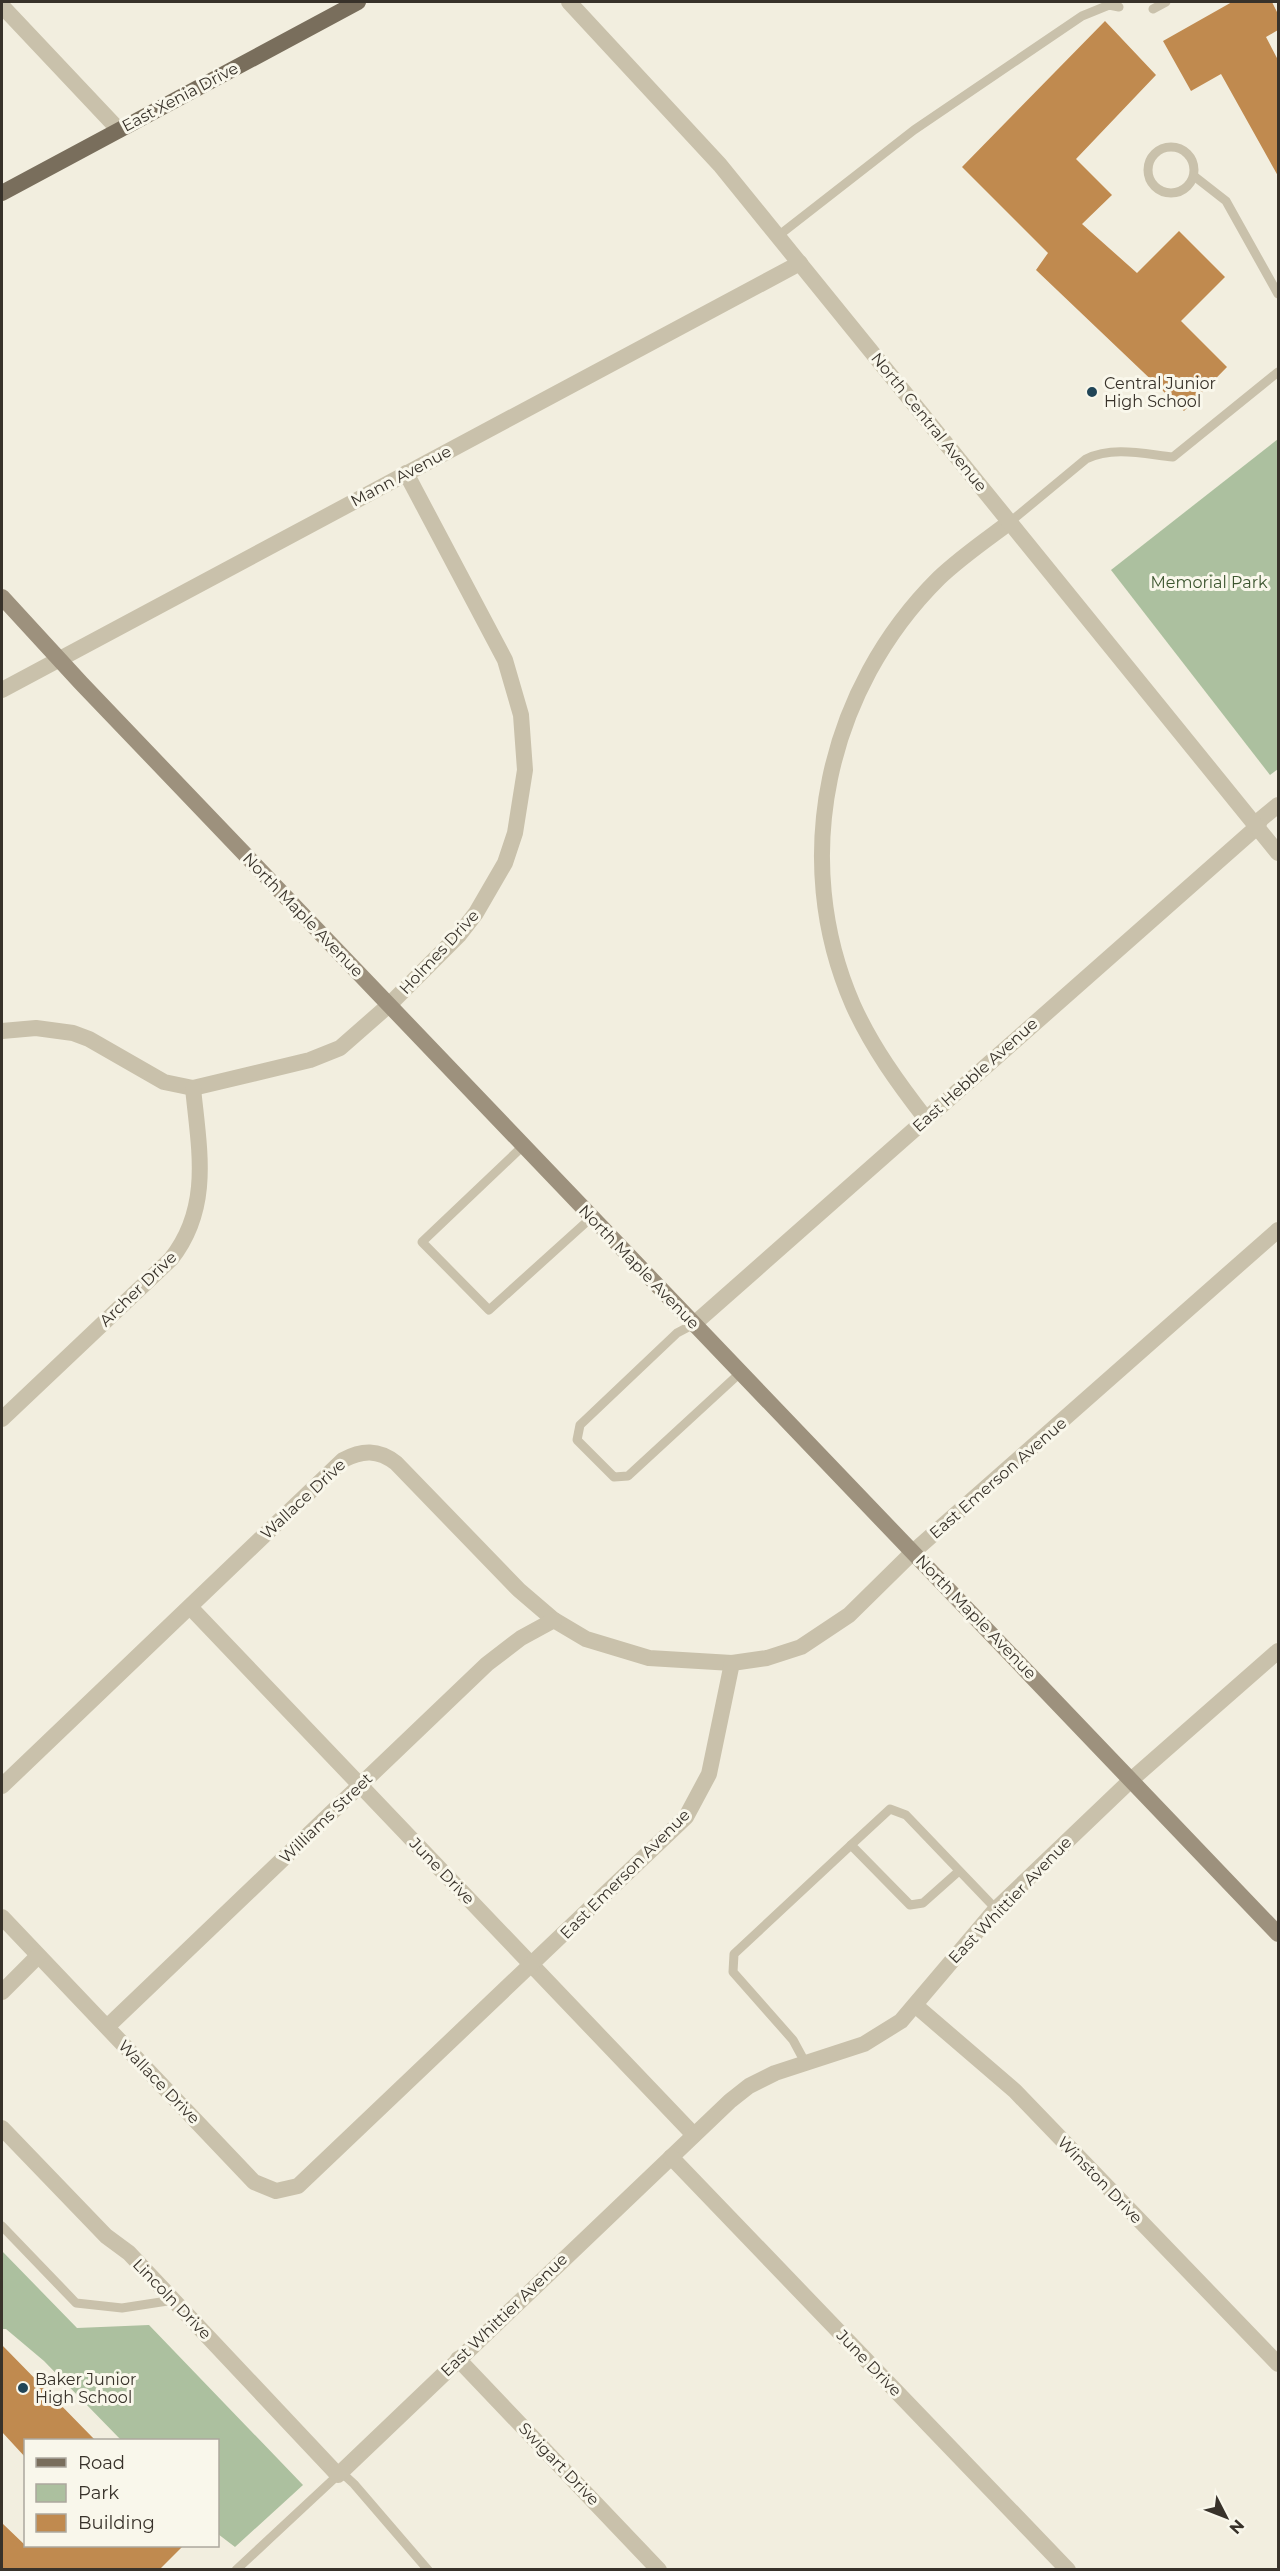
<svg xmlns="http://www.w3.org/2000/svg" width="1280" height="2571" font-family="Montserrat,sans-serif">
	<rect width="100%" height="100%" fill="#f2eedf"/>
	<g fill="#acc09f">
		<path d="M 1278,439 L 1278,769 L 1270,775 L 1111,570 Z"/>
		<path d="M 2,2251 L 77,2328 L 149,2325 L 303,2485 L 235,2547 L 218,2534 L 218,2440 L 121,2440 L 44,2361 L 6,2329 L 2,2329 Z"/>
	</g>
	<g fill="#c08a4f">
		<path d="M 1232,2 L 1272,2 L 1278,14 L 1278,30 L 1266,37 L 1278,60 L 1278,176 L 1221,74 L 1191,91 L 1163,41 Z"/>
		<path d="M 1105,21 L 1156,75 L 1076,159 L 1112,195 L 1082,224 L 1137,273 L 1179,231 L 1225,277 L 1181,321 L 1227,367 L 1184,411 L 1036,270 L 1048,253 L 962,167 Z"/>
		<path d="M 2,2345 L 95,2440 L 26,2440 L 26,2458 L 2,2432 Z"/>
		<path d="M 2,2523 L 26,2546 L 183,2546 L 159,2570 L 2,2570 Z"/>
	</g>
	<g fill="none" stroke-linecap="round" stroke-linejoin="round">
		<g stroke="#c9c1ab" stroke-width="9">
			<path d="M 1153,9 L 1166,2"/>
			<circle cx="1171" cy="170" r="23"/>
			<path d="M 1194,176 L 1226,201 L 1278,294"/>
			<path d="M 778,236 L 914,130 L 1082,16 L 1109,5 L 1119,7"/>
			<path d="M 1010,522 L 1086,459 C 1113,446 1144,454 1173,457 L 1278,372"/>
			<path d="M 523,1146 L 422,1242 L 489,1310 L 592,1217"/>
			<path d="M 694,1324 L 677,1333 L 580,1425 L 577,1440 L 614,1477 L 628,1476 L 740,1373"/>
			<path d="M 959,1871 L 923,1903 L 910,1905 L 851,1845 L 890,1809 L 906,1815 L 996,1909"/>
			<path d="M 806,2064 L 793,2040 L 733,1972 L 734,1954 L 851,1845"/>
			<path d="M 2,2226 L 76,2303 L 122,2308 L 174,2300"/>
			<path d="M 341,2472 L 354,2484 L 428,2570"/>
			<path d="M 236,2570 L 338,2475"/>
		</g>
		<g stroke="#c9c1ab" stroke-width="16">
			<path d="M 2,6 L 119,130"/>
			<path d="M 2,690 L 800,263"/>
			<path d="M 2,1031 L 36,1028 L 73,1033 L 89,1039 L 164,1082 L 193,1088 L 310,1060 L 340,1048 L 389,1005 L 459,935 L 476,913 L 505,863 L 515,833 L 525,770 L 521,715 L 505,660 L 406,473"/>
			<path d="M 926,1119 C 898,1083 872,1047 853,1005 C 789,859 827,689 939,578 C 961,557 986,540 1010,522"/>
			<path d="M 694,1324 L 1257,827 L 1261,819 L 1278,805"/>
			<path d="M 2,1419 L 171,1259 C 212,1207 199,1149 193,1088"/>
			<path d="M 190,1607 L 694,2135"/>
			<path d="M 2,1786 L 343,1460 C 362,1450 378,1449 396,1463 L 519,1590 L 554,1620 L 586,1639 L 649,1658 L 732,1663"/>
			<path d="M 2,1917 L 254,2182 L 276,2191 L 298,2186 L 686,1817 L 709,1774 L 732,1663 L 767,1658 L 801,1647 L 849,1615 L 913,1552 L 1278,1230"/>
			<path d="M 2,1992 L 38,1956"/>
			<path d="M 915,2005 L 1015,2091 L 1278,2364"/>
			<path d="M 107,2027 L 487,1664 L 521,1638 L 554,1620"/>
			<path d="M 2,2128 L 106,2236 L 129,2253 L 338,2475 L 730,2101 L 749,2086 L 775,2073 L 864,2044 L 901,2021 L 996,1909 L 1131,1780 L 1278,1651"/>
			<path d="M 671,2157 L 1068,2570"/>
			<path d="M 458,2359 L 659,2570"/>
		</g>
		<path stroke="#c9c1ab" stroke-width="16" d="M 569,2 L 720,165 L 1278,853"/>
		<path stroke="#9d917d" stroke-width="16" d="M 2,597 L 81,683 L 1278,1934"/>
		<path stroke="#796e5c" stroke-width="16" d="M 2,193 L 358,2"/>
	</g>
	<g fill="#214557" stroke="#f9f7eb" stroke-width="2">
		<circle cx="1092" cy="392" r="6"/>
		<circle cx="23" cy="2388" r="6"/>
	</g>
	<g text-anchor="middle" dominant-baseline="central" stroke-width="6" stroke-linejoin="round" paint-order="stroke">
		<g font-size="16" fill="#38322a" stroke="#f9f7eb">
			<text transform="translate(180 97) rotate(-28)">East Xenia Drive</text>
			<text transform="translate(929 422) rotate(51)">North Central Avenue</text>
			<text transform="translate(401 476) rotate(-28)">Mann Avenue</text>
			<text transform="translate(303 915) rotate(46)">North Maple Avenue</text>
			<text transform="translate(439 952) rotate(-47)">Holmes Drive</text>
			<text transform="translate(975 1075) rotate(-42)">East Hebble Avenue</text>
			<text transform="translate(639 1267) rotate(46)">North Maple Avenue</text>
			<text transform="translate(138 1289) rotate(-44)">Archer Drive</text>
			<text transform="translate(998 1478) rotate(-41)">East Emerson Avenue</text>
			<text transform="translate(303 1499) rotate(-43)">Wallace Drive</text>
			<text transform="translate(976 1617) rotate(46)">North Maple Avenue</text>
			<text transform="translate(326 1818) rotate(-44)">Williams Street</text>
			<text transform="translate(442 1871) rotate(46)">June Drive</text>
			<text transform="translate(625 1874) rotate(-45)">East Emerson Avenue</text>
			<text transform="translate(1010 1900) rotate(-46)">East Whittier Avenue</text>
			<text transform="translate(159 2082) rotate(46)">Wallace Drive</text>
			<text transform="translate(1100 2180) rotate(46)">Winston Drive</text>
			<text transform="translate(172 2299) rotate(46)">Lincoln Drive</text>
			<text transform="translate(504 2315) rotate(-44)">East Whittier Avenue</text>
			<text transform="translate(869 2363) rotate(46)">June Drive</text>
			<text transform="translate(559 2464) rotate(46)">Swigart Drive</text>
		</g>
		<g font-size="16" fill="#38322a" stroke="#f9f7eb" text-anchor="start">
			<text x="1104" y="383">Central Junior<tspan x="1104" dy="18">High School</tspan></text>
			<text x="35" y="2379">Baker Junior<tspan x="35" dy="18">High School</tspan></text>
		</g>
		<g font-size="16" fill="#3c552f" stroke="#f9f7eb">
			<text x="1209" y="582">Memorial Park</text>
		</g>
	</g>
	<rect width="1280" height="2571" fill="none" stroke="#38322a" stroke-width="6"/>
	<rect x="24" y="2439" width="195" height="108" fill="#f9f7eb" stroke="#aca89e" stroke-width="1.5"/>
	<rect x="36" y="2458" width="30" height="9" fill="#796e5c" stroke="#aca89e" stroke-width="1.5"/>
	<text x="78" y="2469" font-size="18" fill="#38322a">Road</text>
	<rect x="36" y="2484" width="30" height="18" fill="#acc09f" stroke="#aca89e" stroke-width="1.5"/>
	<text x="78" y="2499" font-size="18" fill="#38322a">Park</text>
	<rect x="36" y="2514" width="30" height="18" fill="#c08a4f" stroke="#aca89e" stroke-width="1.5"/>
	<text x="78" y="2529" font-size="18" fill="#38322a">Building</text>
	<g transform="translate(1226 2517) rotate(132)" stroke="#f9f7eb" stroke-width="4.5" paint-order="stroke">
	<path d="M0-4.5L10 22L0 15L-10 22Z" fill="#38322a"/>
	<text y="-9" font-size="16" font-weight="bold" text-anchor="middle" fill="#38322a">N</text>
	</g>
</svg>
